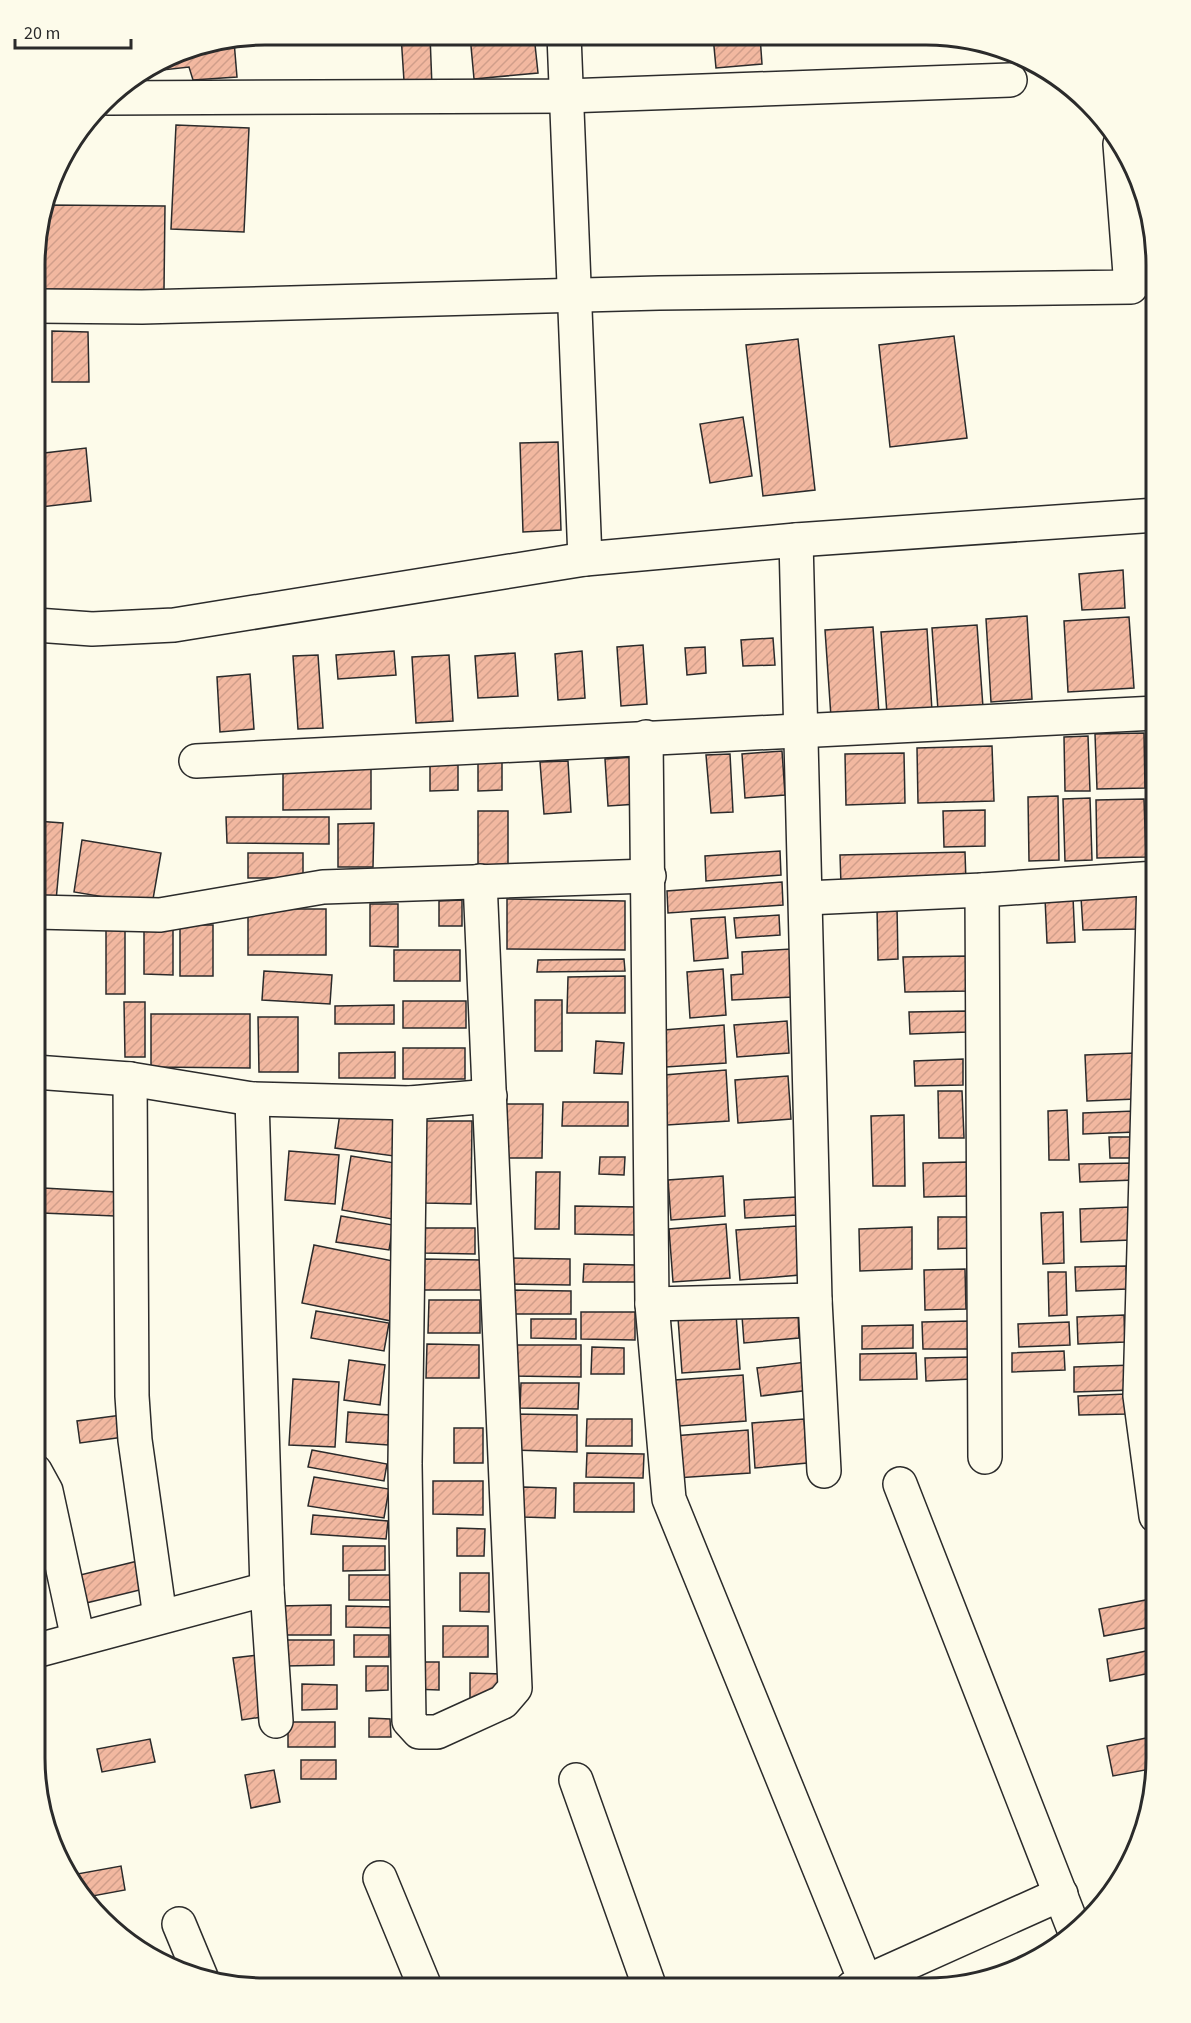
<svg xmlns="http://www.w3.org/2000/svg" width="1191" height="2023" font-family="'Source Sans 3',sans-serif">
	<defs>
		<pattern id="building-hatch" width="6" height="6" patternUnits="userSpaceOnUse" patternTransform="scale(1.5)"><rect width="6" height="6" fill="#f2b8a0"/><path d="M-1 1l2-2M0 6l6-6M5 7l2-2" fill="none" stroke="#d09e8a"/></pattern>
	</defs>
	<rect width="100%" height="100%" fill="#fdfbea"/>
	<g fill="url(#building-hatch)" stroke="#2b2b2b" stroke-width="1.5">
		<path d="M 401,35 L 430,35 L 432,87 L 404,81 Z"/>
		<path d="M 470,35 L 534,35 L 538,73 L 474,79 Z"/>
		<path d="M 713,36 L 760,36 L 762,64 L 716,68 Z"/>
		<path d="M 965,39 L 994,47 L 965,47 Z"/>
		<path d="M 234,41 L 237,77 L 193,80 L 189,67 L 154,71 L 154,66 L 177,52 Z"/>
		<path d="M 176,125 L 249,128 L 244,232 L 171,229 Z"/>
		<path d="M 46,205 L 165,206 L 164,290 L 36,289 L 36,235 Z"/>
		<path d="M 52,331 L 88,332 L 89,382 L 52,382 Z"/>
		<path d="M 954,336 L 967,438 L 890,447 L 879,345 Z"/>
		<path d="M 798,339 L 815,490 L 763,496 L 746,345 Z"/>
		<path d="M 743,417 L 752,476 L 710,483 L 700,424 Z"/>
		<path d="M 558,442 L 561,530 L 523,532 L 520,443 Z"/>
		<path d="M 86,448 L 91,501 L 41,507 L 36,454 Z"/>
		<path d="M 1123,570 L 1125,608 L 1082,610 L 1079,574 Z"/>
		<path d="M 1027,616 L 1032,699 L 991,702 L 986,619 Z"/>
		<path d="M 1129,617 L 1134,688 L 1068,692 L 1064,621 Z"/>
		<path d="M 977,625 L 983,707 L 938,710 L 932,628 Z"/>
		<path d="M 873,627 L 879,714 L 831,717 L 825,630 Z"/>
		<path d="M 927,629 L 932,711 L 887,714 L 881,632 Z"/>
		<path d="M 773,638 L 775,665 L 743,666 L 741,640 Z"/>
		<path d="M 643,645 L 647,704 L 621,706 L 617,647 Z"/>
		<path d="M 705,647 L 706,673 L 687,675 L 685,648 Z"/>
		<path d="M 394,651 L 396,675 L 338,679 L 336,655 Z"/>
		<path d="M 582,651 L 585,698 L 558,700 L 555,654 Z"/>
		<path d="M 515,653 L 518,696 L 478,698 L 475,656 Z"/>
		<path d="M 318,655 L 323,728 L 298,729 L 293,656 Z"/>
		<path d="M 449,655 L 453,721 L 416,723 L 412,657 Z"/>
		<path d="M 250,674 L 254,729 L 220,732 L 217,677 Z"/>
		<path d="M 1144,733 L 1145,788 L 1097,789 L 1095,734 Z"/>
		<path d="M 1088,736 L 1090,791 L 1065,791 L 1064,737 Z"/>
		<path d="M 992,746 L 994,801 L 918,803 L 917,748 Z"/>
		<path d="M 782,751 L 785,795 L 745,798 L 742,754 Z"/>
		<path d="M 904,753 L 905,803 L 846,805 L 845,754 Z"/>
		<path d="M 730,754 L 733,812 L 711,813 L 706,755 Z"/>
		<path d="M 635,757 L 638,804 L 608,806 L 605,759 Z"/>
		<path d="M 478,760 L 502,760 L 502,790 L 478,791 Z"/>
		<path d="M 568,761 L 571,812 L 544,814 L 540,762 Z"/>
		<path d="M 283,763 L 371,763 L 371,809 L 283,810 Z"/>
		<path d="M 430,764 L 458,765 L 458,790 L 430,791 Z"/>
		<path d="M 1150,792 L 1156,792 L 1156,852 L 1151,852 Z"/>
		<path d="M 1058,796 L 1059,860 L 1029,861 L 1028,797 Z"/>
		<path d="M 1090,798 L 1092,860 L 1065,861 L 1063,799 Z"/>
		<path d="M 1144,799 L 1146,857 L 1097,858 L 1096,800 Z"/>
		<path d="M 985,810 L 985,846 L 944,847 L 943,811 Z"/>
		<rect x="478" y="811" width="30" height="56"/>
		<path d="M 226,817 L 329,817 L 329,844 L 227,843 Z"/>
		<path d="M 36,821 L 63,823 L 56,901 L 36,899 Z"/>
		<path d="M 374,823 L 373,867 L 338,867 L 338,824 Z"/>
		<path d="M 82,840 L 161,853 L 152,905 L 74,892 Z"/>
		<path d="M 780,851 L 781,875 L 706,881 L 705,856 Z"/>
		<path d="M 965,852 L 966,882 L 841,885 L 840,855 Z"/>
		<rect x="248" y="853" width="55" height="25"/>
		<path d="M 782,882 L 783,905 L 668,913 L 667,891 Z"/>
		<path d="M 1137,894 L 1138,929 L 1083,930 L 1081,897 Z"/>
		<path d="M 1073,897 L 1075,942 L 1047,943 L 1045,898 Z"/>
		<path d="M 507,899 L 625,901 L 625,950 L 507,949 Z"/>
		<path d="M 462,900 L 462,926 L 439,926 L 439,901 Z"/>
		<path d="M 370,904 L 398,904 L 398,947 L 370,946 Z"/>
		<path d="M 877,907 L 897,907 L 898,959 L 878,960 Z"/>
		<rect x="248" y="909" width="78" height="46"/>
		<path d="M 779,915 L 780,935 L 736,938 L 734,918 Z"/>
		<path d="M 725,917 L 728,958 L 694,961 L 691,919 Z"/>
		<rect x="106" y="920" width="19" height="74"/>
		<path d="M 144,925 L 173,925 L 173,975 L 144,974 Z"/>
		<rect x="180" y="925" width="33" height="51"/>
		<path d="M 791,949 L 793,997 L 732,1000 L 731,975 L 743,974 L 742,952 Z"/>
		<rect x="394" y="950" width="66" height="31"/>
		<path d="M 969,956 L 970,991 L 905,992 L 903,957 Z"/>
		<path d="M 624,959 L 625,971 L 537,972 L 538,960 Z"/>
		<path d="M 723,969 L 726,1015 L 690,1018 L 687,972 Z"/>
		<path d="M 264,971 L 332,975 L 330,1004 L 262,1000 Z"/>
		<path d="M 625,976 L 625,1013 L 567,1013 L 568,977 Z"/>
		<rect x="535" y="1000" width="27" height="51"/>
		<rect x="403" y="1001" width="63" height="27"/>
		<path d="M 124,1002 L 145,1002 L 145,1057 L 125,1057 Z"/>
		<path d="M 394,1005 L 394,1024 L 335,1024 L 335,1006 Z"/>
		<path d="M 967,1011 L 968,1032 L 910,1034 L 909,1012 Z"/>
		<path d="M 151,1014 L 250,1014 L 250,1068 L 151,1067 Z"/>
		<path d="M 258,1017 L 298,1017 L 298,1072 L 259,1072 Z"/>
		<path d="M 787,1021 L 789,1053 L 737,1057 L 734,1025 Z"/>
		<path d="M 724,1025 L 726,1063 L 666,1067 L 664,1030 Z"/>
		<path d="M 596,1041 L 624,1043 L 622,1074 L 594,1073 Z"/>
		<rect x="403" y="1048" width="62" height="31"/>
		<path d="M 395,1052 L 395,1078 L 339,1078 L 339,1053 Z"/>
		<path d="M 1135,1053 L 1136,1099 L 1087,1101 L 1085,1055 Z"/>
		<path d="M 963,1059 L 963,1085 L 915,1086 L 914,1061 Z"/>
		<path d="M 726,1070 L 729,1121 L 667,1125 L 664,1075 Z"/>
		<path d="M 788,1076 L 791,1119 L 738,1123 L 735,1080 Z"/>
		<path d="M 938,1091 L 962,1091 L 964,1138 L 939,1138 Z"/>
		<path d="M 563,1102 L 628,1102 L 628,1126 L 562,1126 Z"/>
		<path d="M 499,1104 L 543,1104 L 542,1158 L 498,1158 Z"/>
		<path d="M 1067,1110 L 1069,1160 L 1049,1160 L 1048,1111 Z"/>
		<path d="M 1135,1111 L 1136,1132 L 1083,1134 L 1083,1113 Z"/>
		<path d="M 340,1113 L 399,1120 L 394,1156 L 335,1148 Z"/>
		<path d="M 904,1115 L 905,1186 L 873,1186 L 871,1116 Z"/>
		<path d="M 425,1121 L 472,1121 L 471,1204 L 424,1203 Z"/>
		<path d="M 1109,1137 L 1135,1137 L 1136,1158 L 1110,1158 Z"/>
		<path d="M 289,1151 L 339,1155 L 335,1204 L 285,1200 Z"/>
		<path d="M 351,1156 L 401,1164 L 392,1219 L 342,1210 Z"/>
		<path d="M 600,1157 L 625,1157 L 624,1175 L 599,1174 Z"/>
		<path d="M 968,1162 L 968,1196 L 924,1197 L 923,1163 Z"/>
		<path d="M 1135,1163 L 1135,1180 L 1080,1182 L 1079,1164 Z"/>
		<path d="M 536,1172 L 560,1172 L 559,1229 L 535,1229 Z"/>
		<path d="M 723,1176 L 725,1216 L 671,1220 L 668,1180 Z"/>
		<path d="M 43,1188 L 116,1192 L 115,1216 L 42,1213 Z"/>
		<path d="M 796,1197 L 797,1215 L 745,1218 L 744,1200 Z"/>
		<path d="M 575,1206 L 636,1207 L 635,1235 L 575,1234 Z"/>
		<path d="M 1130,1207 L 1131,1240 L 1081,1242 L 1080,1209 Z"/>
		<path d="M 1063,1212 L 1064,1263 L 1043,1264 L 1041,1213 Z"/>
		<path d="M 341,1216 L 393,1225 L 389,1250 L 336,1242 Z"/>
		<path d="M 938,1217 L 968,1217 L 969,1248 L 938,1249 Z"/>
		<path d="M 726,1224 L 730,1278 L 673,1282 L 669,1229 Z"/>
		<path d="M 797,1226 L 800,1275 L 740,1280 L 736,1230 Z"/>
		<path d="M 912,1227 L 912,1269 L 860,1271 L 859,1229 Z"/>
		<path d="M 423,1228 L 475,1228 L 475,1254 L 423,1253 Z"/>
		<path d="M 314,1245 L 403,1263 L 391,1321 L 302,1303 Z"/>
		<path d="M 501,1258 L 570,1259 L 570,1285 L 500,1284 Z"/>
		<path d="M 423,1259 L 482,1260 L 482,1290 L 423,1290 Z"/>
		<path d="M 584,1264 L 636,1265 L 636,1282 L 583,1282 Z"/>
		<path d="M 1126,1266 L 1127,1289 L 1076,1291 L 1075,1267 Z"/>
		<path d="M 965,1269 L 966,1309 L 925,1310 L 924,1270 Z"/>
		<path d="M 1048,1272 L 1066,1272 L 1067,1315 L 1049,1316 Z"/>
		<path d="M 509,1290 L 571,1291 L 571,1314 L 508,1314 Z"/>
		<path d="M 429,1300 L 480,1300 L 480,1333 L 428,1333 Z"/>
		<path d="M 316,1311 L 389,1323 L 384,1351 L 311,1338 Z"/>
		<path d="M 581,1312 L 635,1312 L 635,1340 L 581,1339 Z"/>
		<path d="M 798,1312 L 799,1338 L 744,1343 L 742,1316 Z"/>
		<path d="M 736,1314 L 740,1369 L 682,1373 L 678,1318 Z"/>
		<path d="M 1124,1315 L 1125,1342 L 1078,1344 L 1077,1317 Z"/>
		<path d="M 531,1319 L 576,1319 L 576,1339 L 531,1338 Z"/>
		<path d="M 970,1321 L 970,1349 L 923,1349 L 922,1322 Z"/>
		<path d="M 1069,1322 L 1070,1345 L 1019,1347 L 1018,1324 Z"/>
		<path d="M 913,1325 L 913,1348 L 862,1349 L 862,1326 Z"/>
		<path d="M 427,1344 L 479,1345 L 479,1378 L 426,1378 Z"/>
		<path d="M 512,1345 L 581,1345 L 581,1377 L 512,1376 Z"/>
		<path d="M 592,1347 L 624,1348 L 624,1374 L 591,1374 Z"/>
		<path d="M 1064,1351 L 1065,1370 L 1012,1372 L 1012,1353 Z"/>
		<path d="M 916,1353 L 917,1379 L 860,1380 L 860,1354 Z"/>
		<path d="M 972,1357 L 972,1379 L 926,1381 L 925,1358 Z"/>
		<path d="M 349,1360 L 385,1365 L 380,1405 L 344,1400 Z"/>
		<path d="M 806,1362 L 810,1390 L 761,1396 L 757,1368 Z"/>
		<path d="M 1133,1365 L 1133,1390 L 1074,1392 L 1074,1367 Z"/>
		<path d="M 743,1375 L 746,1421 L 679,1426 L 675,1380 Z"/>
		<path d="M 293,1379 L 339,1382 L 335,1447 L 289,1445 Z"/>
		<path d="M 521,1383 L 579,1383 L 578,1409 L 520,1408 Z"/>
		<path d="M 1126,1394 L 1127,1414 L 1079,1415 L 1078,1396 Z"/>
		<path d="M 348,1412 L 390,1415 L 388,1445 L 346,1442 Z"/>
		<path d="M 129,1414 L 131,1436 L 80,1443 L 77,1421 Z"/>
		<path d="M 513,1414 L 577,1415 L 577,1452 L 513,1450 Z"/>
		<path d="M 587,1419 L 632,1419 L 632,1446 L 586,1446 Z"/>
		<path d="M 804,1419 L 807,1463 L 755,1468 L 752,1423 Z"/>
		<rect x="454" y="1428" width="29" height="35"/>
		<path d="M 748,1430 L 750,1473 L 676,1478 L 673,1436 Z"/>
		<path d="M 312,1450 L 387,1464 L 384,1481 L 308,1467 Z"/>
		<path d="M 587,1453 L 644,1454 L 643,1478 L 586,1477 Z"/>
		<path d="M 314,1477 L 389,1489 L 384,1518 L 308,1506 Z"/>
		<path d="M 433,1481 L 483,1481 L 483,1515 L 433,1514 Z"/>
		<rect x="574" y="1483" width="60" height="29"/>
		<path d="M 523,1487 L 556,1488 L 555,1518 L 523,1517 Z"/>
		<path d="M 35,1493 L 48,1549 L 35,1552 Z"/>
		<path d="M 313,1515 L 388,1521 L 386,1539 L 311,1534 Z"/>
		<path d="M 457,1528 L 485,1529 L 484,1556 L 457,1556 Z"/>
		<path d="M 343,1546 L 385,1546 L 385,1570 L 343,1571 Z"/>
		<path d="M 146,1559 L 152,1587 L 82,1604 L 76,1576 Z"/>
		<path d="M 460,1573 L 489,1573 L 489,1612 L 460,1611 Z"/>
		<path d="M 349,1575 L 391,1575 L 390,1600 L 349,1600 Z"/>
		<path d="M 1156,1598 L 1156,1626 L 1104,1636 L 1099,1609 Z"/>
		<path d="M 331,1605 L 331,1635 L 276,1635 L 277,1606 Z"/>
		<path d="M 346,1606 L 397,1607 L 397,1628 L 346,1627 Z"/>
		<rect x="443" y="1626" width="45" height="31"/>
		<rect x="354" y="1635" width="35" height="22"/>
		<path d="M 285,1640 L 334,1640 L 334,1665 L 285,1666 Z"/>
		<path d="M 1156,1649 L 1156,1672 L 1110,1681 L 1107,1659 Z"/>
		<path d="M 259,1655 L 268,1716 L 242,1720 L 233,1658 Z"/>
		<path d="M 413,1662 L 439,1662 L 439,1690 L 413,1689 Z"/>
		<path d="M 366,1666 L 388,1666 L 388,1690 L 366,1691 Z"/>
		<path d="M 470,1673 L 502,1674 L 501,1702 L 470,1701 Z"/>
		<path d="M 302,1684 L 337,1685 L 337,1709 L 302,1710 Z"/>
		<path d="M 1156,1703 L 1156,1724 L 1154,1724 L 1150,1704 Z"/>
		<path d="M 369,1718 L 390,1719 L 391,1737 L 369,1737 Z"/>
		<rect x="288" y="1722" width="47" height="25"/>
		<path d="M 1156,1736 L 1156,1768 L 1113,1776 L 1107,1746 Z"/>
		<path d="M 150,1739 L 155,1762 L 102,1772 L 97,1749 Z"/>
		<rect x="301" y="1760" width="35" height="19"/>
		<path d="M 274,1770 L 280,1802 L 251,1808 L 245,1775 Z"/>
		<path d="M 121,1866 L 125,1890 L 82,1898 L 77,1874 Z"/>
	</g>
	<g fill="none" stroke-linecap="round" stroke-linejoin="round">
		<defs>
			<g id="street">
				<path d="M 564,35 L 585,559"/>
				<path d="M 108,98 L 566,96 L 1010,80"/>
				<path d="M 36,306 L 142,307 L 659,293 L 1131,287 L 1120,144"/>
				<path d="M 796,540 L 815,1300 L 824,1471"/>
				<path d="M 36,625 L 92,629 L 174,625 L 585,559 L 796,540 L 1156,515"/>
				<path d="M 646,737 L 652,1304 L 669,1499 L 868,1988"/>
				<path d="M 196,761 C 516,744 836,730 1156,713"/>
				<path d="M 1154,878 L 1140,1396 L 1156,1516"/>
				<path d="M 982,890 L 985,1457"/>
				<path d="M 806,898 L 982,890 L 1156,878"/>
				<path d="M 36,912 L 160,915 L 323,887 L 649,876"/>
				<path d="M 35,1072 L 130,1079 L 252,1099 L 410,1103 L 490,1096"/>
				<path d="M 130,1079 L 132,1396 L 135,1440 L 160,1617"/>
				<path d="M 252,1099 L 267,1589 L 276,1721"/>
				<path d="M 410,1103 L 405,1464 L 409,1721 L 419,1732 L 437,1732 L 503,1702 L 515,1688 L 480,881"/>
				<path d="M 652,1304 L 815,1300"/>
				<path d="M 35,1471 L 46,1491 L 78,1639"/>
				<path d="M 900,1484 L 1075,1932"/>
				<path d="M 35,1651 L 267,1589"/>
				<path d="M 576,1780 L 650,1988"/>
				<path d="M 380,1878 L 425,1987"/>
				<path d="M 179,1924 L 201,1977"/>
				<path d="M 852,1988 L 1061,1894"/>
			</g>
		</defs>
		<use href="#street" stroke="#2b2b2b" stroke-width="36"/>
		<use href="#street" stroke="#fdfbea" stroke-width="33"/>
	</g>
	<path d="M0 0H1191V2023H0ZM265 45H926A220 220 0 0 1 1146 265V1758A220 220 0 0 1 926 1978H265A220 220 0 0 1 45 1758V265A220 220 0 0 1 265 45Z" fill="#fdfbea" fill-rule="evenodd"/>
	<path fill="none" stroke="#2b2b2b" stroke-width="3" d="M265 45H926A220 220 0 0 1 1146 265V1758A220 220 0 0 1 926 1978H265A220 220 0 0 1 45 1758V265A220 220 0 0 1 265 45Z"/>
	<path d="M15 39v9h116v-9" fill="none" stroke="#2b2b2b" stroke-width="3"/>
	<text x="24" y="39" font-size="18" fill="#2b2b2b" stroke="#fdfbea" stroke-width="4.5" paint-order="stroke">20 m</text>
</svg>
